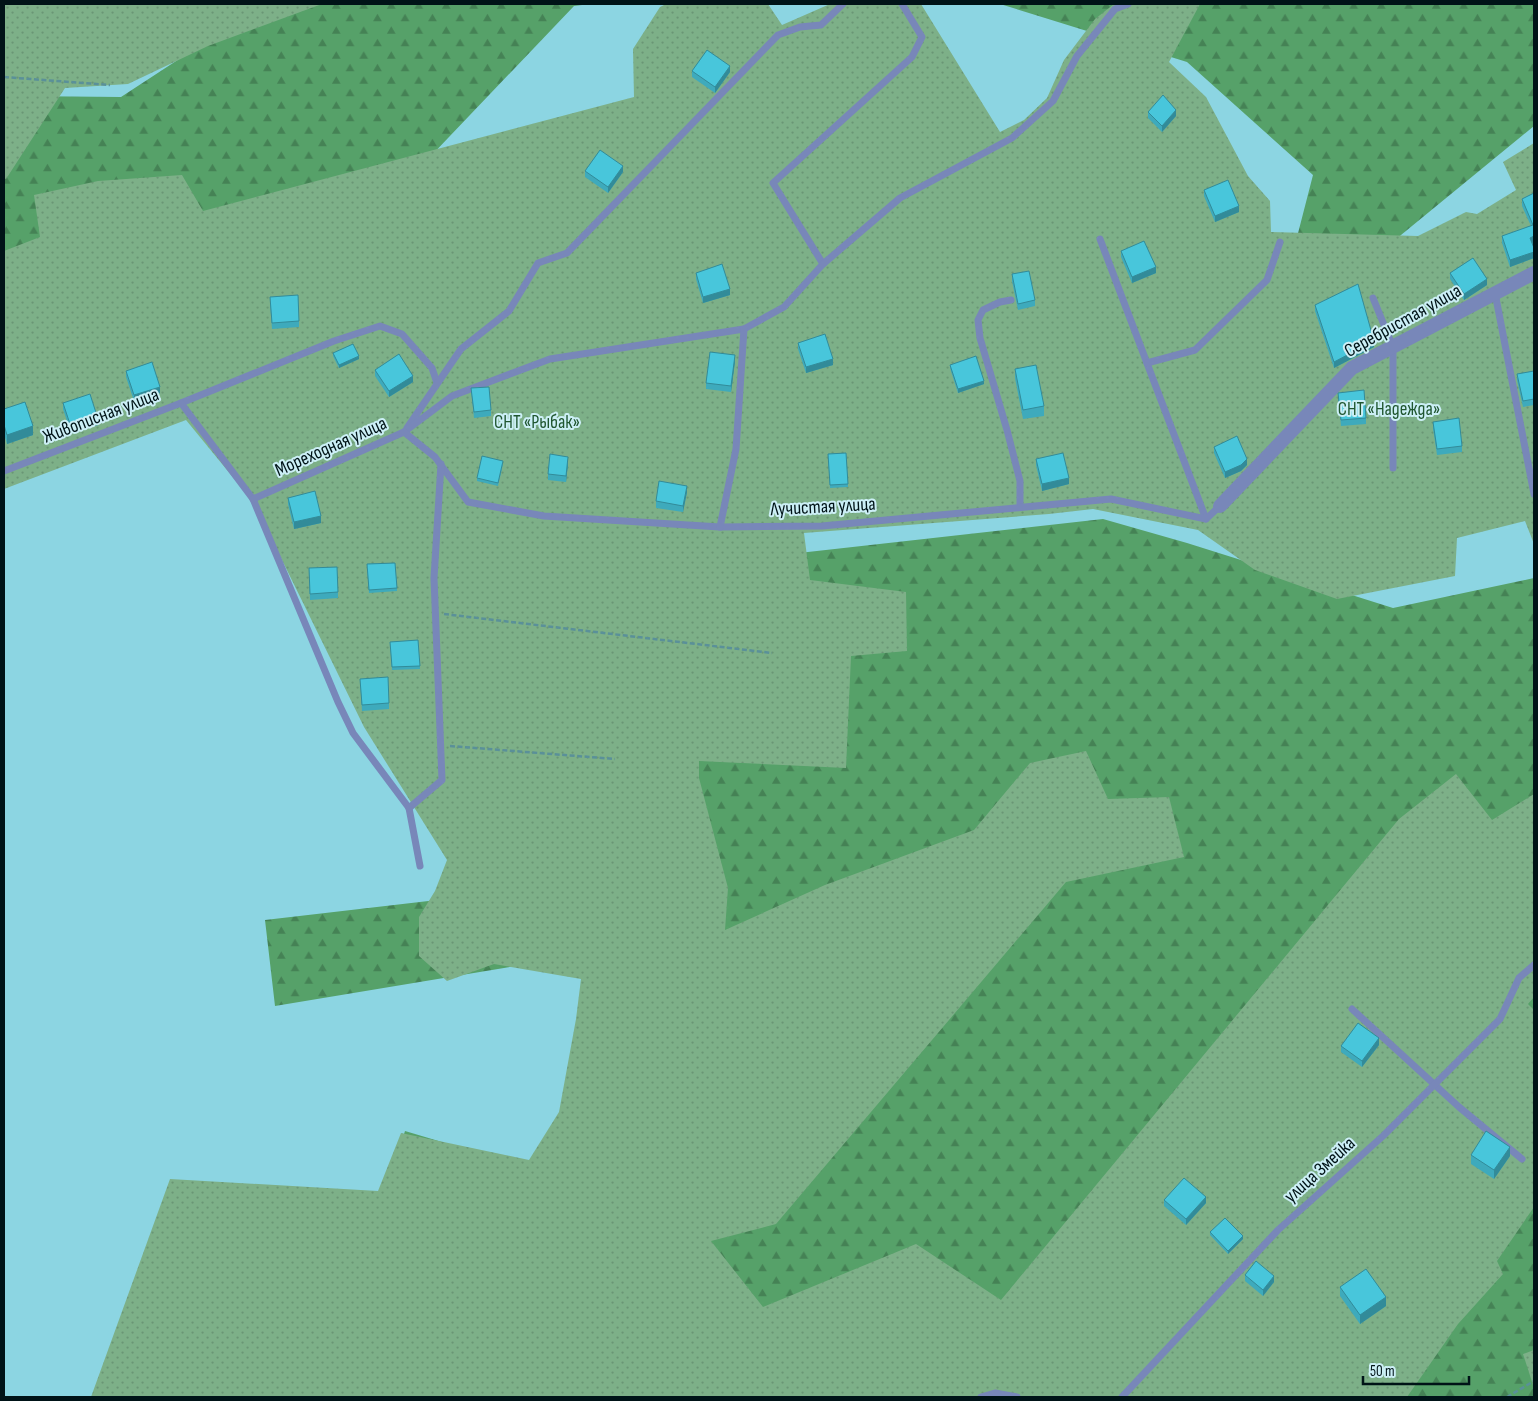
<svg xmlns="http://www.w3.org/2000/svg" width="1538" height="1401" font-family="'Sofia Sans Condensed',sans-serif">
	<defs>
		<pattern id="forest-firs" width="22" height="20" patternUnits="userSpaceOnUse" patternTransform="scale(1.25)"><rect width="22" height="20" fill="#56a169"/><path d="M5 1l3.5 6h-7zM16 11l3.5 6h-7z" fill="#458255"/></pattern>
		<pattern id="garden-dots" width="8" height="8" patternUnits="userSpaceOnUse" patternTransform="scale(1.25)"><rect width="8" height="8" fill="#7db088"/><path d="M2 2h.1M6 6h.1" fill="none" stroke="#6a9675" stroke-width="1.8" stroke-linecap="round"/></pattern>
	</defs>
	<rect width="100%" height="100%" fill="#8cd5e2"/>
	<g fill="url(#forest-firs)">
		<path d="M 85,4 L 590,4 L 574,6 L 408,180 L 4,330 L 4,117 L 19,96 L 121,97 L 196,48 Z"/>
		<path d="M 1000,4 L 1534,4 L 1534,126 L 1401,235 L 1241,394 L 1287,276 L 1313,175 L 1187,62 Z"/>
		<path d="M 1103,519 L 1187,543 L 1393,608 L 1534,578 L 1534,1397 L 104,1397 L 376,1221 L 405,1131 L 553,1175 L 594,953 L 275,1006 L 265,920 L 437,900 L 790,554 Z"/>
	</g>
	<g fill="url(#garden-dots)">
		<path d="M 4,4 L 322,4 L 208,46 L 128,84 L 65,88 L 6,179 L 4,178 Z"/>
		<path d="M 666,4 L 768,4 L 782,25 L 830,4 L 921,4 L 1000,132 L 1024,120 L 1047,98 L 1064,60 L 1095,19 L 1114,4 L 1200,4 L 1169,62 L 1206,97 L 1248,176 L 1270,201 L 1271,232 L 1418,236 L 1466,212 L 1477,214 L 1516,190 L 1503,162 L 1534,143 L 1534,544 L 1525,521 L 1457,538 L 1455,576 L 1337,599 L 1255,570 L 1198,530 L 1093,509 L 1049,514 L 804,533 L 810,580 L 906,592 L 907,651 L 851,656 L 846,768 L 699,761 L 699,778 L 728,888 L 725,930 L 825,885 L 974,830 L 1030,763 L 1086,751 L 1108,799 L 1169,797 L 1184,857 L 1066,882 L 776,1224 L 711,1241 L 763,1307 L 916,1244 L 1001,1300 L 1399,819 L 1456,774 L 1492,820 L 1534,794 L 1534,997 L 1528,1004 L 1534,1010 L 1534,1207 L 1497,1261 L 1503,1274 L 1458,1324 L 1407,1397 L 91,1397 L 170,1179 L 378,1191 L 401,1133 L 529,1160 L 559,1112 L 576,1019 L 581,979 L 494,964 L 447,981 L 419,956 L 419,917 L 435,891 L 447,860 L 364,727 L 254,503 L 186,420 L 4,489 L 4,251 L 40,237 L 34,195 L 98,181 L 182,175 L 203,211 L 634,97 L 633,49 L 660,7 Z"/>
		<path d="M 1534,1350 L 1534,1388 L 1523,1354 Z"/>
	</g>
	<g fill="none" stroke-linecap="round" stroke-linejoin="round">
		<g stroke="#5a9099" stroke-width="2.5" stroke-dasharray="5 2.5" stroke-linecap="butt">
			<path d="M 4,77 L 110,85"/>
			<path d="M 444,614 L 772,653"/>
			<path d="M 450,746 L 615,759"/>
			<path d="M 1507,1397 L 1534,1381"/>
		</g>
		<g stroke="#7887b9" stroke-width="7">
			<path d="M 1100,239 L 1206,519"/>
			<path d="M 823,264 L 773,183 L 912,57 L 922,37 L 902,4"/>
			<path d="M 1495,293 L 1534,494"/>
			<path d="M 1373,298 L 1393,347 L 1393,468"/>
			<path d="M 1011,300 L 1000,302 L 983,310 L 978,320 L 980,338 L 1007,430 L 1020,481 L 1020,507"/>
			<path d="M 1147,363 L 1195,350 L 1267,280 L 1280,242"/>
			<path d="M 181,403 L 334,341 L 380,326 L 402,334 L 432,368 L 437,383"/>
			<path d="M 407,428 L 461,349 L 509,311 L 538,263 L 567,253 L 778,35 L 800,27 L 821,25 L 843,4"/>
			<path d="M 404,432 L 452,396 L 550,359 L 744,329 L 784,307 L 823,264 L 900,198 L 1012,138 L 1053,101 L 1077,56 L 1115,9 L 1128,4"/>
			<path d="M 4,471 L 181,403 L 253,499 L 338,702 L 353,733 L 409,808 L 420,866"/>
			<path d="M 253,499 L 404,432 L 435,457 L 468,502 L 544,516 L 720,527 L 822,526 L 1111,499 L 1206,519 L 1220,506"/>
			<path d="M 720,527 L 736,449 L 744,329"/>
			<path d="M 409,808 L 442,780 L 434,578 L 441,464"/>
			<path d="M 1352,1009 L 1459,1107 L 1522,1159"/>
			<path d="M 981,1397 L 995,1393 L 1017,1397"/>
			<path d="M 1122,1397 L 1278,1230 L 1383,1136 L 1500,1019 L 1519,978 L 1534,965"/>
		</g>
		<path stroke="#7887b9" stroke-width="14" d="M 1220,506 L 1352,368 L 1534,273"/>
	</g>
	<g fill="#3eaabc">
		<path d="M 692,71 L 730,72 L 715,93 L 692,77 Z"/>
		<path d="M 1148,112 L 1176,116 L 1162,132 L 1148,118 Z"/>
		<path d="M 585,171 L 623,172 L 608,193 L 585,177 Z"/>
		<path d="M 1204,190 L 1239,212 L 1215,222 L 1204,196 Z"/>
		<path d="M 1534,193 L 1533,244 L 1534,248 L 1534,258 L 1510,267 L 1502,243 L 1502,236 L 1531,226 L 1522,206 L 1522,199 Z"/>
		<path d="M 1121,251 L 1156,273 L 1132,283 L 1121,257 Z"/>
		<path d="M 696,273 L 730,295 L 703,303 L 696,279 Z"/>
		<path d="M 1450,273 L 1487,285 L 1464,300 L 1450,279 Z"/>
		<path d="M 1012,274 L 1035,300 L 1035,306 L 1018,310 L 1012,281 Z"/>
		<path d="M 270,303 L 299,321 L 299,327 L 272,329 Z"/>
		<path d="M 1315,305 L 1374,347 L 1334,368 L 1315,311 Z"/>
		<path d="M 798,343 L 833,365 L 806,373 L 798,349 Z"/>
		<path d="M 333,353 L 359,359 L 339,368 L 333,356 Z"/>
		<path d="M 735,361 L 731,392 L 706,389 L 706,383 Z"/>
		<path d="M 950,365 L 984,384 L 958,393 L 950,368 Z"/>
		<path d="M 1015,369 L 1044,406 L 1044,416 L 1023,419 L 1015,378 Z"/>
		<path d="M 375,370 L 413,382 L 389,397 L 375,376 Z"/>
		<path d="M 126,371 L 160,393 L 134,401 L 126,377 Z"/>
		<path d="M 1534,371 L 1534,405 L 1523,407 L 1517,380 L 1517,374 Z"/>
		<path d="M 471,388 L 491,410 L 491,416 L 474,418 Z"/>
		<path d="M 1338,393 L 1366,418 L 1366,424 L 1341,426 Z"/>
		<path d="M 63,403 L 98,425 L 71,433 L 63,409 Z"/>
		<path d="M 4,409 L 33,435 L 7,444 L 4,434 Z"/>
		<path d="M 1433,422 L 1462,446 L 1462,452 L 1437,455 L 1433,428 Z"/>
		<path d="M 1214,447 L 1247,465 L 1241,471 L 1225,478 L 1214,453 Z"/>
		<path d="M 846,453 L 848,487 L 830,488 L 828,454 Z"/>
		<path d="M 1036,459 L 1069,484 L 1042,491 L 1036,465 Z"/>
		<path d="M 568,463 L 566,482 L 548,480 L 548,474 Z"/>
		<path d="M 503,464 L 498,486 L 477,481 L 477,478 Z"/>
		<path d="M 687,492 L 683,512 L 656,508 L 656,501 Z"/>
		<path d="M 288,498 L 321,523 L 294,529 L 288,504 Z"/>
		<path d="M 395,563 L 397,591 L 369,593 L 367,564 Z"/>
		<path d="M 309,568 L 338,592 L 338,598 L 310,600 Z"/>
		<path d="M 418,640 L 420,669 L 392,670 L 390,642 Z"/>
		<path d="M 360,679 L 389,703 L 389,709 L 362,711 Z"/>
		<path d="M 1379,1045 L 1362,1067 L 1341,1052 L 1341,1046 Z"/>
		<path d="M 1471,1155 L 1510,1156 L 1494,1179 L 1471,1164 Z"/>
		<path d="M 1164,1200 L 1206,1203 L 1186,1225 L 1164,1206 Z"/>
		<path d="M 1210,1232 L 1243,1239 L 1228,1254 L 1210,1235 Z"/>
		<path d="M 1245,1275 L 1274,1282 L 1263,1296 L 1245,1281 Z"/>
		<path d="M 1340,1287 L 1386,1306 L 1360,1324 L 1340,1296 Z"/>
	</g>
	<g fill="#328b99">
		<path d="M 730,66 L 730,72 L 715,93 L 715,87 Z"/>
		<path d="M 1176,110 L 1176,116 L 1162,132 L 1162,126 Z"/>
		<path d="M 623,166 L 623,172 L 608,193 L 608,187 Z"/>
		<path d="M 1239,206 L 1239,212 L 1215,222 L 1215,216 Z"/>
		<path d="M 1534,236 L 1534,243 L 1530,245 L 1530,238 Z"/>
		<path d="M 1534,252 L 1534,258 L 1510,267 L 1510,260 Z"/>
		<path d="M 1156,267 L 1156,273 L 1132,283 L 1132,277 Z"/>
		<path d="M 1487,279 L 1487,285 L 1464,300 L 1464,294 Z"/>
		<path d="M 730,289 L 730,295 L 703,303 L 703,297 Z"/>
		<path d="M 1374,341 L 1374,347 L 1334,368 L 1334,362 Z"/>
		<path d="M 735,355 L 735,361 L 731,392 L 731,386 Z"/>
		<path d="M 359,356 L 359,359 L 339,368 L 339,365 Z"/>
		<path d="M 833,359 L 833,365 L 806,373 L 806,367 Z"/>
		<path d="M 413,376 L 413,382 L 389,397 L 389,391 Z"/>
		<path d="M 984,381 L 984,384 L 958,393 L 958,389 Z"/>
		<path d="M 160,387 L 160,393 L 134,401 L 134,395 Z"/>
		<path d="M 98,419 L 98,425 L 71,433 L 71,427 Z"/>
		<path d="M 33,426 L 33,435 L 7,444 L 7,435 Z"/>
		<path d="M 568,457 L 568,463 L 566,482 L 566,476 Z"/>
		<path d="M 1247,459 L 1247,465 L 1241,471 L 1225,478 L 1225,472 Z"/>
		<path d="M 1069,478 L 1069,484 L 1042,491 L 1042,484 Z"/>
		<path d="M 687,486 L 687,492 L 683,512 L 683,506 Z"/>
		<path d="M 321,516 L 321,523 L 294,529 L 294,522 Z"/>
		<path d="M 1379,1038 L 1379,1045 L 1362,1067 L 1362,1061 Z"/>
		<path d="M 1510,1147 L 1510,1156 L 1494,1179 L 1494,1170 Z"/>
		<path d="M 1206,1197 L 1206,1203 L 1186,1225 L 1186,1219 Z"/>
		<path d="M 1243,1236 L 1243,1239 L 1228,1254 L 1228,1251 Z"/>
		<path d="M 1274,1276 L 1274,1282 L 1263,1296 L 1263,1290 Z"/>
		<path d="M 1386,1297 L 1386,1306 L 1360,1324 L 1360,1315 Z"/>
	</g>
	<g fill="#48c6db" stroke="#328b99">
		<path d="M 707,50 L 730,66 L 715,87 L 692,71 Z"/>
		<path d="M 1163,95 L 1176,110 L 1162,126 L 1148,112 Z"/>
		<path d="M 600,150 L 623,166 L 608,187 L 585,171 Z"/>
		<path d="M 1228,180 L 1239,206 L 1215,216 L 1204,190 Z"/>
		<path d="M 1534,193 L 1534,236 L 1530,238 L 1534,248 L 1534,252 L 1510,260 L 1502,236 L 1533,225 L 1522,199 Z"/>
		<path d="M 1144,241 L 1156,267 L 1132,277 L 1121,251 Z"/>
		<path d="M 1473,258 L 1487,279 L 1464,294 L 1450,273 Z"/>
		<path d="M 722,264 L 730,289 L 703,297 L 696,273 Z"/>
		<path d="M 1029,271 L 1035,300 L 1018,304 L 1012,274 Z"/>
		<path d="M 1358,284 L 1374,341 L 1334,362 L 1315,305 Z"/>
		<path d="M 298,295 L 299,321 L 272,323 L 270,297 Z"/>
		<path d="M 825,334 L 833,359 L 806,367 L 798,343 Z"/>
		<path d="M 353,344 L 359,356 L 339,365 L 333,353 Z"/>
		<path d="M 710,352 L 735,355 L 731,386 L 706,383 Z"/>
		<path d="M 399,354 L 413,376 L 389,391 L 375,370 Z"/>
		<path d="M 976,356 L 984,381 L 958,389 L 950,365 Z"/>
		<path d="M 152,362 L 160,387 L 134,395 L 126,371 Z"/>
		<path d="M 1036,365 L 1044,406 L 1023,410 L 1015,369 Z"/>
		<path d="M 1534,371 L 1534,399 L 1523,401 L 1517,374 Z"/>
		<path d="M 489,387 L 491,410 L 474,412 L 471,388 Z"/>
		<path d="M 1364,390 L 1366,418 L 1341,420 L 1338,393 Z"/>
		<path d="M 90,394 L 98,419 L 71,427 L 63,403 Z"/>
		<path d="M 25,402 L 33,426 L 7,435 L 4,425 L 4,409 Z"/>
		<path d="M 1459,418 L 1462,446 L 1437,449 L 1433,422 Z"/>
		<path d="M 1237,436 L 1247,459 L 1241,465 L 1225,472 L 1214,447 Z"/>
		<path d="M 846,453 L 848,484 L 830,485 L 828,454 Z"/>
		<path d="M 1063,453 L 1069,478 L 1042,484 L 1036,459 Z"/>
		<path d="M 550,454 L 568,457 L 566,476 L 548,474 Z"/>
		<path d="M 482,456 L 503,461 L 498,483 L 477,478 Z"/>
		<path d="M 659,481 L 687,486 L 683,506 L 656,501 Z"/>
		<path d="M 315,491 L 321,516 L 294,522 L 288,498 Z"/>
		<path d="M 395,563 L 397,588 L 369,590 L 367,564 Z"/>
		<path d="M 337,567 L 338,592 L 310,594 L 309,568 Z"/>
		<path d="M 418,640 L 420,666 L 392,667 L 390,642 Z"/>
		<path d="M 388,677 L 389,703 L 362,705 L 360,679 Z"/>
		<path d="M 1358,1023 L 1379,1038 L 1362,1061 L 1341,1046 Z"/>
		<path d="M 1486,1131 L 1510,1147 L 1494,1170 L 1471,1155 Z"/>
		<path d="M 1184,1178 L 1206,1197 L 1186,1219 L 1164,1200 Z"/>
		<path d="M 1225,1218 L 1243,1236 L 1228,1251 L 1210,1232 Z"/>
		<path d="M 1256,1261 L 1274,1276 L 1263,1290 L 1245,1275 Z"/>
		<path d="M 1366,1269 L 1386,1297 L 1360,1315 L 1340,1287 Z"/>
	</g>
	<g text-anchor="middle" dominant-baseline="central" stroke-width="4" stroke-linejoin="round" paint-order="stroke">
		<g font-size="19" fill="#001317" stroke="#cceff6">
			<text transform="translate(1403 321) rotate(-29)">Серебристая улица</text>
			<text transform="translate(101 416) rotate(-21)">Живописная улица</text>
			<text transform="translate(331 447) rotate(-24)">Мореходная улица</text>
			<text transform="translate(823 507) rotate(-3)">Лучистая улица</text>
			<text transform="translate(1320 1170) rotate(-42)">улица Змейка</text>
		</g>
		<g font-size="19" fill="#205630" stroke="#cceff6">
			<text x="1389" y="409">СНТ «Надежда»</text>
			<text x="537" y="422">СНТ «Рыбак»</text>
		</g>
	</g>
	<rect width="1538" height="1401" fill="none" stroke="#001317" stroke-width="10"/>
	<path d="M1363 1376v8h106v-8" fill="none" stroke="#001317" stroke-width="2.5"/>
	<text x="1370" y="1376" font-size="15" fill="#001317" stroke="#cceff6" stroke-width="4" paint-order="stroke">50 m</text>
</svg>
